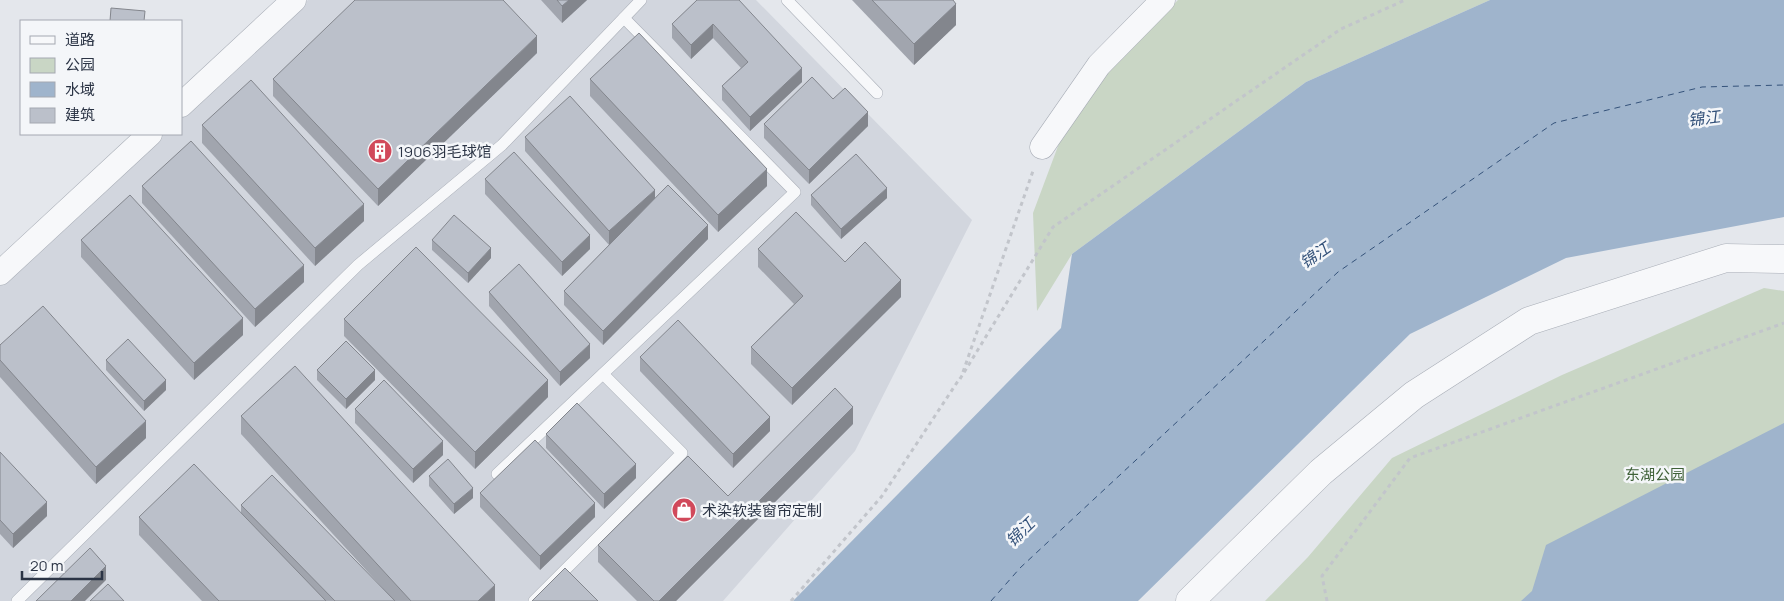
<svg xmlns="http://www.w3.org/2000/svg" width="1784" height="601" font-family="Manrope,'Noto Sans SC',sans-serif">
	<rect width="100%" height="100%" fill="#e4e7ec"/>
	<path fill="#d2d6de" d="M 308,0 L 756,0 L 972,220 L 855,451 L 723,601 L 0,601 L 0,281 L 161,134 L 181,134 L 181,116 Z"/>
	<g fill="#c9d6c5">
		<path d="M 1178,0 L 1490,0 L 1306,82 L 1072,254 L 1037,311 L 1033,213 L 1073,106 Z"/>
		<path d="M 1764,288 L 1784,291 L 1784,601 L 1265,601 L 1308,557 L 1392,458 L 1562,375 Z"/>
	</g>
	<g fill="#9fb4cc">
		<path d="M 1490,0 L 1784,0 L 1784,217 L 1566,258 L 1410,334 L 1138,601 L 793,601 L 1061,328 L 1072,254 L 1306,82 Z"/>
		<path d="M 1784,423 L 1784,601 L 1521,601 L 1532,591 L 1546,545 Z"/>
	</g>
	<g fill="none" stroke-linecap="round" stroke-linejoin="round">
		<path stroke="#34527a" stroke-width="1" stroke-dasharray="6 5" stroke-linecap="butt" d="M 991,601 L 1020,568 L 1338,272 L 1554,123 L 1702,87 L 1784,85"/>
		<defs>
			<g id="service">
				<path d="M 787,0 L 877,93"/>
				<path d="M 497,474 L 795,192 L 624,18"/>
				<path d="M 17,601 L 358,265 L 502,145 L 641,0"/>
				<path d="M 534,601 L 682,453 L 603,374"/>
			</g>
			<g id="minor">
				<path d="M 181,105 L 294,0"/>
				<path d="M 1042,147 L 1099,65 L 1163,0"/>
				<path d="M 0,273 L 150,134"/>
			</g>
			<path id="tertiary" d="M 1190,601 L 1321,472 L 1414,395 L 1529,321 L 1726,258 L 1784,259"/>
		</defs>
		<use href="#service" stroke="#a9aeb7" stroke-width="12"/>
		<use href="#minor" stroke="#a9aeb7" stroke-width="25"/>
		<use href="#tertiary" stroke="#a9aeb7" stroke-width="29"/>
		<g stroke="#c2c5cb" stroke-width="3" stroke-dasharray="4 4" stroke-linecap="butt">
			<path d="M 963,372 L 1033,171"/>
			<path d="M 960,379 L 1053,227 L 1341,29 L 1405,0"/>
			<path d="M 791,601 L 882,496 L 960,378"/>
			<path d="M 1327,601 L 1322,576 L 1410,458 L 1784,323"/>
		</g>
		<use href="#service" stroke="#f7f8fa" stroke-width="11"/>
		<use href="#minor" stroke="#f7f8fa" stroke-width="24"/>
		<use href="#tertiary" stroke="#f7f8fa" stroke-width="28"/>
	</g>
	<g fill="#a1a5ae">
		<path d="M 541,0 L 587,0 L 562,23 Z"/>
		<path d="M 697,0 L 802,82 L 750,131 L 722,100 L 722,86 L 741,68 L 713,38 L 691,59 L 672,38 L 672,24 Z"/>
		<path d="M 852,0 L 953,0 L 956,25 L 914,65 Z"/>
		<path d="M 537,53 L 378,206 L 273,96 L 273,79 Z"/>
		<path d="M 590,79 L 767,186 L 718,232 L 590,96 Z"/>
		<path d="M 833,99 L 868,126 L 809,184 L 764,138 L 764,124 Z"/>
		<path d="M 202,125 L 364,221 L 315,266 L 202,143 Z"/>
		<path d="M 525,137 L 655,199 L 708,239 L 603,345 L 564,305 L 564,291 L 609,245 L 525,151 Z"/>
		<path d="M 485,179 L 590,249 L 562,276 L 485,194 Z"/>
		<path d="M 142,186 L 304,282 L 255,327 L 142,203 Z"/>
		<path d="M 811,195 L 887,198 L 841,239 L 811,205 Z"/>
		<path d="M 81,240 L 243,335 L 194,380 L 81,257 Z"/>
		<path d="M 432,240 L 491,258 L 468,283 L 432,250 Z"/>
		<path d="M 758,249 L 845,262 L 901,297 L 792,405 L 751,364 L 751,347 L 794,304 L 758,267 Z"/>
		<path d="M 489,292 L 590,358 L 560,386 L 489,306 Z"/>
		<path d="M 344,319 L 548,397 L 475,469 L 344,336 Z"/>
		<path d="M 0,345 L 146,438 L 96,484 L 0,377 Z"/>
		<path d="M 640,357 L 770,431 L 733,468 L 640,371 Z"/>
		<path d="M 106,360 L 166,390 L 144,411 L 106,370 Z"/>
		<path d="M 317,370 L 375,380 L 346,409 L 317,380 Z"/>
		<path d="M 355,409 L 443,455 L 413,483 L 355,423 Z"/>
		<path d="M 241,416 L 495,601 L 202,601 L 139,535 L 139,517 L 241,513 L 241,505 L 388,594 L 241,434 Z"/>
		<path d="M 853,424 L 676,601 L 637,601 L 598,562 L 598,545 L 728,496 Z"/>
		<path d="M 546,434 L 636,478 L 604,509 L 546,448 Z"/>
		<path d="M 0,452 L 47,516 L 13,548 L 0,534 Z"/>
		<path d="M 429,476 L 473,498 L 454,514 L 429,486 Z"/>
		<path d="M 480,493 L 595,517 L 540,570 L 480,507 Z"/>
	</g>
	<g fill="#83868d">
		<path d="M 569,0 L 587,0 L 562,23 L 562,6 Z"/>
		<path d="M 956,4 L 956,25 L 914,65 L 914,44 Z"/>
		<path d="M 713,24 L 713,38 L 691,59 L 691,45 Z"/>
		<path d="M 537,36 L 537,53 L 378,206 L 378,189 Z"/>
		<path d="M 802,68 L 802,82 L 750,131 L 750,117 Z"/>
		<path d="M 868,112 L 868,126 L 809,184 L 809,170 Z"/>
		<path d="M 767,169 L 767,186 L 718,232 L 718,215 Z"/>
		<path d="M 887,188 L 887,198 L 841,239 L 841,229 Z"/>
		<path d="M 655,190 L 655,204 L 609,245 L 609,231 Z"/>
		<path d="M 364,204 L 364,221 L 315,266 L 315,248 Z"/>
		<path d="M 708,225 L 708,239 L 603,345 L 603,331 Z"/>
		<path d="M 590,235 L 590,249 L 562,276 L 562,262 Z"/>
		<path d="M 491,248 L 491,258 L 468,283 L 468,273 Z"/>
		<path d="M 304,265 L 304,282 L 255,327 L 255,309 Z"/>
		<path d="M 901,280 L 901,297 L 792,405 L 792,388 Z"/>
		<path d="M 243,318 L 243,335 L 194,380 L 194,363 Z"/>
		<path d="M 590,344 L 590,358 L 560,386 L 560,372 Z"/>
		<path d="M 375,370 L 375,380 L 346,409 L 346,399 Z"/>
		<path d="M 166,380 L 166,390 L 144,411 L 144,401 Z"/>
		<path d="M 548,380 L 548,397 L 475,469 L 475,452 Z"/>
		<path d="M 853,407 L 853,424 L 676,601 L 659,601 Z"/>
		<path d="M 770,417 L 770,431 L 733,468 L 733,454 Z"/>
		<path d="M 146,421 L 146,438 L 96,484 L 96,467 Z"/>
		<path d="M 443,441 L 443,455 L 413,483 L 413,469 Z"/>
		<path d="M 636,464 L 636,478 L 604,509 L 604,494 Z"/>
		<path d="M 473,488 L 473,498 L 454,514 L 454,504 Z"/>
		<path d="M 47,502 L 47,516 L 13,548 L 13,534 Z"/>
		<path d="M 595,503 L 595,517 L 540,570 L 540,556 Z"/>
		<path d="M 106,566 L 106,580 L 85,601 L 71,601 Z"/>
		<path d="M 495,585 L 495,601 L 478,601 Z"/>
	</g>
	<g fill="#bbc0ca" stroke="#83868d">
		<path d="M 355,0 L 503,0 L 537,36 L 378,189 L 273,79 Z"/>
		<path d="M 557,0 L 569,0 L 562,6 Z"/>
		<path d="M 697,0 L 739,0 L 802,68 L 750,117 L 722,86 L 748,62 L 713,24 L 691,45 L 672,24 Z"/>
		<path d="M 872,0 L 953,0 L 956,4 L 914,44 Z"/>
		<path d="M 111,8 L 145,11 L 144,21 L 110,21 Z"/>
		<path d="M 639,33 L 767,169 L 718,215 L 590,79 Z"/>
		<path d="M 812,77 L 833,99 L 845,88 L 868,112 L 809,170 L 764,124 Z"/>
		<path d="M 251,80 L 364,204 L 315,248 L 202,125 Z"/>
		<path d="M 570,96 L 655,190 L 609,231 L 525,137 Z"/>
		<path d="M 191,141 L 304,265 L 255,309 L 142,186 Z"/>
		<path d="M 514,152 L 590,235 L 562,262 L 485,179 Z"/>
		<path d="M 856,154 L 887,188 L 841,229 L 811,195 Z"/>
		<path d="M 668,185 L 708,225 L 603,331 L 564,291 Z"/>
		<path d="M 130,195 L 243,318 L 194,363 L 81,240 Z"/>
		<path d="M 796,212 L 845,262 L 865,242 L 901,280 L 792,388 L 751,347 L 803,296 L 758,249 Z"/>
		<path d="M 454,215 L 491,248 L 468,273 L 432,240 Z"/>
		<path d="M 416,247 L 548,380 L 475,452 L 344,319 Z"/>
		<path d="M 519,264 L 590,344 L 560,372 L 489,292 Z"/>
		<path d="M 43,306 L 146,421 L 96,467 L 0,360 L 0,345 Z"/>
		<path d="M 678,320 L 770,417 L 733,454 L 640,357 Z"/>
		<path d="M 128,339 L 166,380 L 144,401 L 106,360 Z"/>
		<path d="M 346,341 L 375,370 L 346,399 L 317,370 Z"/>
		<path d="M 295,366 L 495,585 L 478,601 L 411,601 L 241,416 Z"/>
		<path d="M 384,380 L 443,441 L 413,469 L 355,409 Z"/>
		<path d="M 835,388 L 853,407 L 659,601 L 654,601 L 598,545 L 688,456 L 728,496 Z"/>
		<path d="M 577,403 L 636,464 L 604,494 L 546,434 Z"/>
		<path d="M 535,440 L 595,503 L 540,556 L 480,493 Z"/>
		<path d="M 0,452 L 47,502 L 13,534 L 0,520 Z"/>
		<path d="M 448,459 L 473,488 L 454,504 L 429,476 Z"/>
		<path d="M 194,464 L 326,601 L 219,601 L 139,517 Z"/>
		<path d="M 272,475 L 395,601 L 335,601 L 241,505 Z"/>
		<path d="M 90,548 L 106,566 L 71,601 L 36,601 Z"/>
		<path d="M 565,568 L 598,601 L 532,601 Z"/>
		<path d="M 108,584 L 124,601 L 90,601 Z"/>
	</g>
	<defs>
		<symbol id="building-disc" viewBox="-11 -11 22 22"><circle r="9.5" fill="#d1495b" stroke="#f4f6f9"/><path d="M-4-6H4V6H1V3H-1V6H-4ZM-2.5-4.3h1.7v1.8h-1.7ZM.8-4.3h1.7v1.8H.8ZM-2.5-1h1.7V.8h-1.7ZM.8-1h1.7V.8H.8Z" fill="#fff"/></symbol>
		<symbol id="shop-disc" viewBox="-11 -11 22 22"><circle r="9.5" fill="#d1495b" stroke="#f4f6f9"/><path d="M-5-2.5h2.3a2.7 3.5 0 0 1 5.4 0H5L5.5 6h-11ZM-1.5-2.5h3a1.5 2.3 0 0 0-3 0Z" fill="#fff"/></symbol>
	</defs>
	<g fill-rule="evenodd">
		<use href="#building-disc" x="366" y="137" width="28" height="28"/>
		<use href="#shop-disc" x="670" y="496" width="28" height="28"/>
	</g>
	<g text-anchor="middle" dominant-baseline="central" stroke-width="5" stroke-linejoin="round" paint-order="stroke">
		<g font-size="15" fill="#2b3445" stroke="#f4f6f9" text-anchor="start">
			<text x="398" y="151">1906羽毛球馆</text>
			<text x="702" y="510">术染软装窗帘定制</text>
		</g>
		<g font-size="15" fill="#3f6138" stroke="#f4f6f9">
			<text x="1655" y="474">东湖公园</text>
		</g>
		<g font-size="16" font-style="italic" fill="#34527a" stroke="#f4f6f9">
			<text transform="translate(1704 118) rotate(-7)">锦江</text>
			<text transform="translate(1315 255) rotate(-35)">锦江</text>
			<text transform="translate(1020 532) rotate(-44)">锦江</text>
		</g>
	</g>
	<rect x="20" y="20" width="162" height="115" fill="#f4f6f9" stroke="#a4a8b1"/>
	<rect x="30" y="36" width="25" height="8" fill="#f7f8fa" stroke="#a4a8b1"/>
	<text x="65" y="45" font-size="15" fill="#2b3445">道路</text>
	<rect x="30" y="58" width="25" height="15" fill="#c9d6c5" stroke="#a4a8b1"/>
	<text x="65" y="70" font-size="15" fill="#2b3445">公园</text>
	<rect x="30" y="82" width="25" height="15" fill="#9fb4cc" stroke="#a4a8b1"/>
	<text x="65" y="95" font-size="15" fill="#2b3445">水域</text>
	<rect x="30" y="108" width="25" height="15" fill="#bbc0ca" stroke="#a4a8b1"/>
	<text x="65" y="120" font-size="15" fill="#2b3445">建筑</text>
	<path d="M22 571v8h80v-8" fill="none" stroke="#2b3445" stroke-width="2.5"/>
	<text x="30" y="571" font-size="15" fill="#2b3445" stroke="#f4f6f9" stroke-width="4" paint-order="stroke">20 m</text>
</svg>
